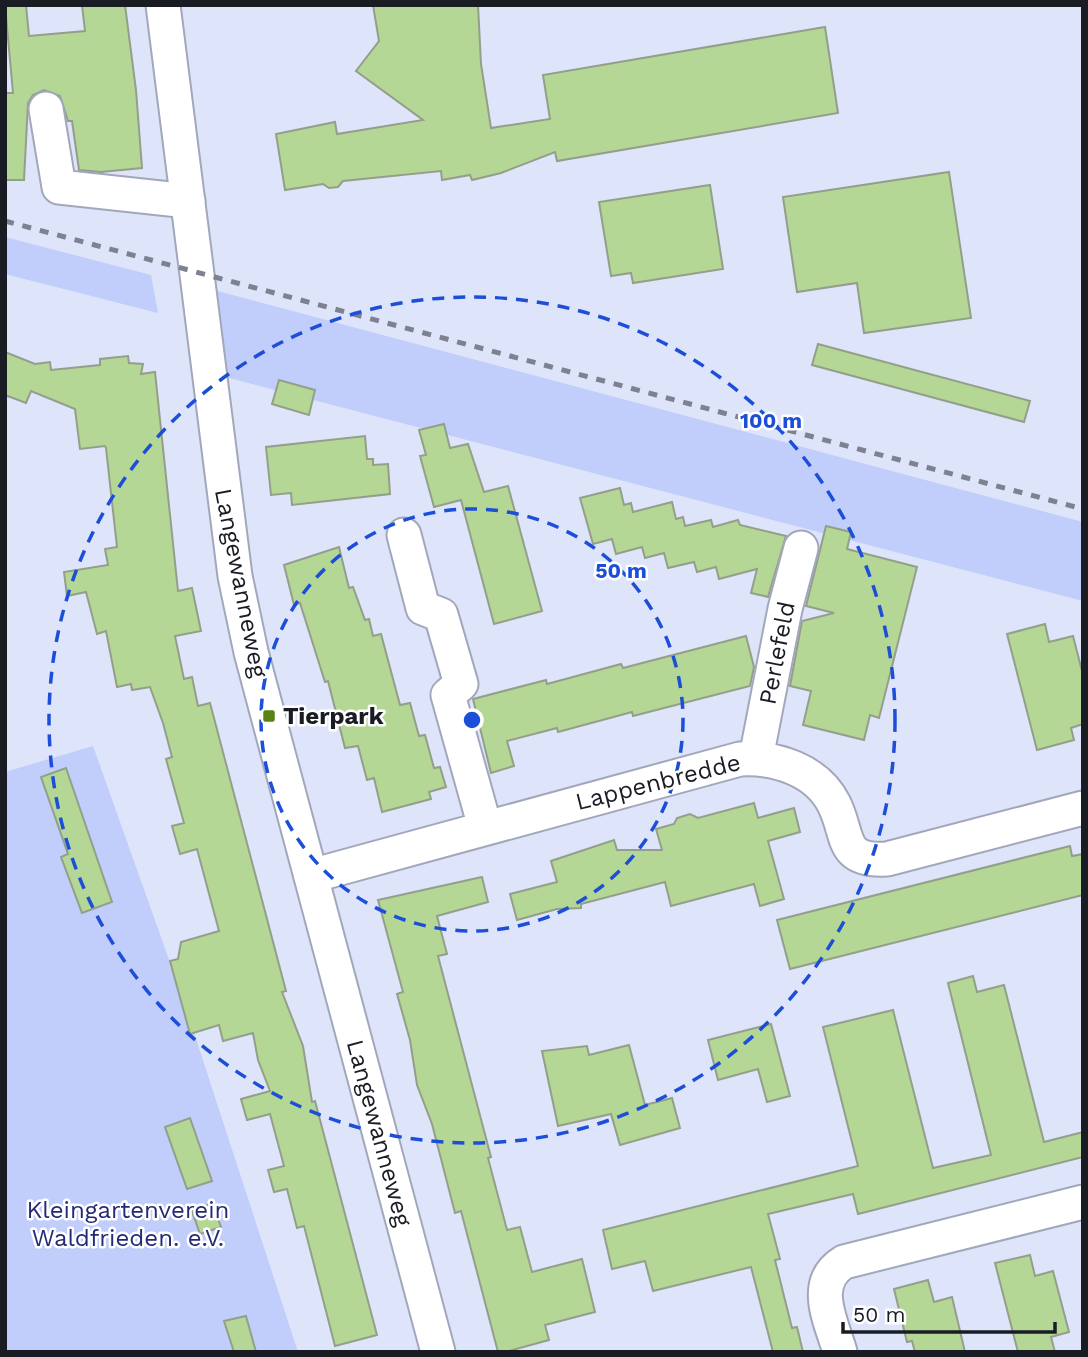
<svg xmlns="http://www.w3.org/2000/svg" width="1088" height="1357" font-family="'Work Sans',sans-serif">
	<rect width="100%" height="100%" fill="#dee4fa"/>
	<g fill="#c1cdfa">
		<path d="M 5,237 L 151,275 L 158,313 L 5,274 Z"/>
		<path d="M 210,289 L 1083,522 L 1083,601 L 218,375 Z"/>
		<path d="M 93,746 L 183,999 L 298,1352 L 5,1352 L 5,772 Z"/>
	</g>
	<g fill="#b4d795" stroke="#949f8b" stroke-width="2">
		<path d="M 5,5 L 26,5 L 29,36 L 85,31 L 82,5 L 125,5 L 136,90 L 142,168 L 101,172 L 79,170 L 72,121 L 68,121 L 60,96 L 44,90 L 33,95 L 28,103 L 24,180 L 5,180 L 5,93 L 13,93 Z"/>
		<path d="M 373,5 L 478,5 L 481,64 L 491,128 L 550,119 L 543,75 L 825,27 L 838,113 L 557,161 L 555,152 L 501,173 L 472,180 L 470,175 L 442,180 L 441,171 L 343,181 L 338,187 L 329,188 L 323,184 L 285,190 L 276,134 L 335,122 L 337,134 L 423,120 L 356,71 L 379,41 Z"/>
		<path d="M 949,172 L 971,318 L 864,333 L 857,283 L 797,292 L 783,197 Z"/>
		<path d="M 710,185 L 723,269 L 633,283 L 631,273 L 611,276 L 599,202 Z"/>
		<path d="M 818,344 L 1030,401 L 1024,422 L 812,365 Z"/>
		<path d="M 5,352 L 35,364 L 50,362 L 51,370 L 100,365 L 100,359 L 128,356 L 129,363 L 143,364 L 141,374 L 155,372 L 178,591 L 192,588 L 201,631 L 175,636 L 184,679 L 192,677 L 198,706 L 210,703 L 286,991 L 282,992 L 303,1046 L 312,1102 L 315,1101 L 377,1335 L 335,1346 L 304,1226 L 297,1228 L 287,1189 L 274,1192 L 268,1170 L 284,1166 L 270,1114 L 247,1120 L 241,1099 L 270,1091 L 258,1060 L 253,1033 L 223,1041 L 219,1025 L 190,1034 L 170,961 L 178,959 L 181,942 L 219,931 L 197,849 L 180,854 L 172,826 L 184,823 L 166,759 L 172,757 L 163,723 L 150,687 L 132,690 L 131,684 L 117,687 L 106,631 L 97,634 L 86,592 L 67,596 L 64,572 L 108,565 L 105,549 L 117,547 L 106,448 L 105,446 L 80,449 L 75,409 L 31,391 L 26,403 L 5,395 Z"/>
		<path d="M 279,380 L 315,390 L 309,415 L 272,404 Z"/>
		<path d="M 444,424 L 450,448 L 468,444 L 484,492 L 508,486 L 542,611 L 494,624 L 461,500 L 434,507 L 420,456 L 426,455 L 419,430 Z"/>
		<path d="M 365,436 L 367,459 L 373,459 L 373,465 L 388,464 L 390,494 L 292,505 L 291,493 L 271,495 L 266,447 Z"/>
		<path d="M 620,488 L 624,505 L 631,503 L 633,512 L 672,502 L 676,519 L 683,517 L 685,526 L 711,520 L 713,527 L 738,520 L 740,525 L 786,536 L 768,597 L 751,593 L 757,569 L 719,579 L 716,567 L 697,572 L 694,562 L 668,568 L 664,553 L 645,558 L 642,547 L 616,554 L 612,539 L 593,544 L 580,498 Z"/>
		<path d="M 826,526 L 851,532 L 847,549 L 917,567 L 879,718 L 870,715 L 864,740 L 803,725 L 811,691 L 790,686 L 802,621 L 834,613 L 806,606 Z"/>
		<path d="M 339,547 L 349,588 L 353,587 L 365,620 L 369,619 L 373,636 L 381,634 L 400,705 L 410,703 L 419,736 L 425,735 L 434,768 L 440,767 L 446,787 L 429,792 L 431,799 L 382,812 L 374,778 L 367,780 L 358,746 L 345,748 L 328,681 L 325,682 L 300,603 L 294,605 L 284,565 Z"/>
		<path d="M 1045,624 L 1049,642 L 1073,636 L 1083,675 L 1083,724 L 1071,728 L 1074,740 L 1037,750 L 1007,634 Z"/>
		<path d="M 746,636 L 754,667 L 750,686 L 633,716 L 632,712 L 558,732 L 557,728 L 507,741 L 514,766 L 491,773 L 473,699 L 546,680 L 547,684 L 621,664 L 623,668 Z"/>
		<path d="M 66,768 L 112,902 L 82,913 L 61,857 L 68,854 L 41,777 Z"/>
		<path d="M 754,803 L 758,818 L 794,808 L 800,832 L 768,841 L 784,899 L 760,906 L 754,884 L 671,906 L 665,882 L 581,904 L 581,908 L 557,909 L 517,920 L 510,894 L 557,882 L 551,861 L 614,840 L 617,850 L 662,850 L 656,829 L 674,824 L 677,818 L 690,814 L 698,818 Z"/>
		<path d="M 1070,846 L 1072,856 L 1083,854 L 1083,895 L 790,969 L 777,920 Z"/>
		<path d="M 482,877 L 488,902 L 437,916 L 447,954 L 438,956 L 491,1157 L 488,1158 L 507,1230 L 520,1227 L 532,1272 L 582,1259 L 595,1312 L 545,1325 L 549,1340 L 505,1352 L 498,1352 L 461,1211 L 455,1213 L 432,1124 L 417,1085 L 410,1040 L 397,994 L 403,992 L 378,900 Z"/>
		<path d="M 973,976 L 977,992 L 1004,985 L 1044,1142 L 1083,1132 L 1083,1157 L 858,1214 L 853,1194 L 768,1214 L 780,1259 L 775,1260 L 792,1328 L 797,1327 L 803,1352 L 773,1352 L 751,1267 L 653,1291 L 645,1261 L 612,1269 L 603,1230 L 858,1166 L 823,1027 L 893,1010 L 933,1168 L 991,1155 L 948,983 Z"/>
		<path d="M 771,1024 L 790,1096 L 767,1102 L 758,1069 L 718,1080 L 708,1040 Z"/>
		<path d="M 629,1045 L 645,1105 L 672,1098 L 680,1128 L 620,1145 L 611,1114 L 558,1126 L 542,1051 L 587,1046 L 589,1055 Z"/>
		<path d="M 190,1118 L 212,1181 L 187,1189 L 165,1127 Z"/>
		<path d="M 212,1203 L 221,1227 L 200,1234 L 192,1211 Z"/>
		<path d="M 1030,1255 L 1035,1276 L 1053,1271 L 1069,1332 L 1051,1337 L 1055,1352 L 1018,1352 L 995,1263 Z"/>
		<path d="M 928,1280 L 934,1302 L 952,1297 L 965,1352 L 915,1352 L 912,1341 L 907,1342 L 894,1289 Z"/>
		<path d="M 246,1316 L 256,1352 L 234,1352 L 224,1321 Z"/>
	</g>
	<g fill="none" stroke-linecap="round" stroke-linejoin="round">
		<defs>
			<g id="minor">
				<path d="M 163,5 L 235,576 L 251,652 L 438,1352"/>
				<path d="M 46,109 L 59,187 L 188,201"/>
				<path d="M 404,535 L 423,608 L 441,615 L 461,684 L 448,695 L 485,827"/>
				<path d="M 756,758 L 785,609 L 801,548"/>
				<path d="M 311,876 L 740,759 C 776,757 817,770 834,804 C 850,836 839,862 887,859 L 1083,808"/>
				<path d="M 840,1352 C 831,1321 810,1283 844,1262 L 1083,1202"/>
			</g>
		</defs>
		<use href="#minor" stroke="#a2a7bc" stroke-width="37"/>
		<use href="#minor" stroke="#fff" stroke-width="33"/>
		<path stroke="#7d8190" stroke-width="5" stroke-dasharray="9 9" stroke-linecap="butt" d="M 5,221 L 1083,509"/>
	</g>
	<g fill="none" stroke="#1d4ed8" stroke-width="3.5" stroke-dasharray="12 9">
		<circle cx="472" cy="720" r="211"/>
		<circle cx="472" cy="720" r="423"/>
	</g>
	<rect fill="#558414" stroke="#fff" stroke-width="2.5" x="262" y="709" width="14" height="14" rx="3.5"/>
	<g text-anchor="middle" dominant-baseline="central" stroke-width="5" stroke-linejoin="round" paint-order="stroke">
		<g font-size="24" fill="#1a1c24" stroke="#fff">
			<text transform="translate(241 583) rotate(79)">Langewanneweg</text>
			<text transform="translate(777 653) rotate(-79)">Perlefeld</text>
			<text transform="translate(658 782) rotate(-14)">Lappenbredde</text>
			<text transform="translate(379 1133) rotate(75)">Langewanneweg</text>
		</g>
		<g font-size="24" font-weight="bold" fill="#1a1c24" stroke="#fff" text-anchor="start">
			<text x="283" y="716">Tierpark</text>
		</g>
		<g font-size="24" fill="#242a75" stroke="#fff">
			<text x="128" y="1210">Kleingartenverein<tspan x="128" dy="28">Waldfrieden. e.V.</tspan></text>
		</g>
	</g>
	<circle cx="472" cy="720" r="10" fill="#1d4ed8" stroke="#fff" stroke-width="3.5"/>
	<g font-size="21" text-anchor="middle" font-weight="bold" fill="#1d4ed8" stroke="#fff" stroke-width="5" stroke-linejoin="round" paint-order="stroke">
		<text x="771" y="428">100 m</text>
		<text x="621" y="578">50 m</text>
	</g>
	<rect width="1088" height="1357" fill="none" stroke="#1a1c24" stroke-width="14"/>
	<path d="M843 1322v10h212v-10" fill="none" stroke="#1a1c24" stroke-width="3.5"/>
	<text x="853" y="1322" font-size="21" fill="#1a1c24" stroke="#ffffff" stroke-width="5" paint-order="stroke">50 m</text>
</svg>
